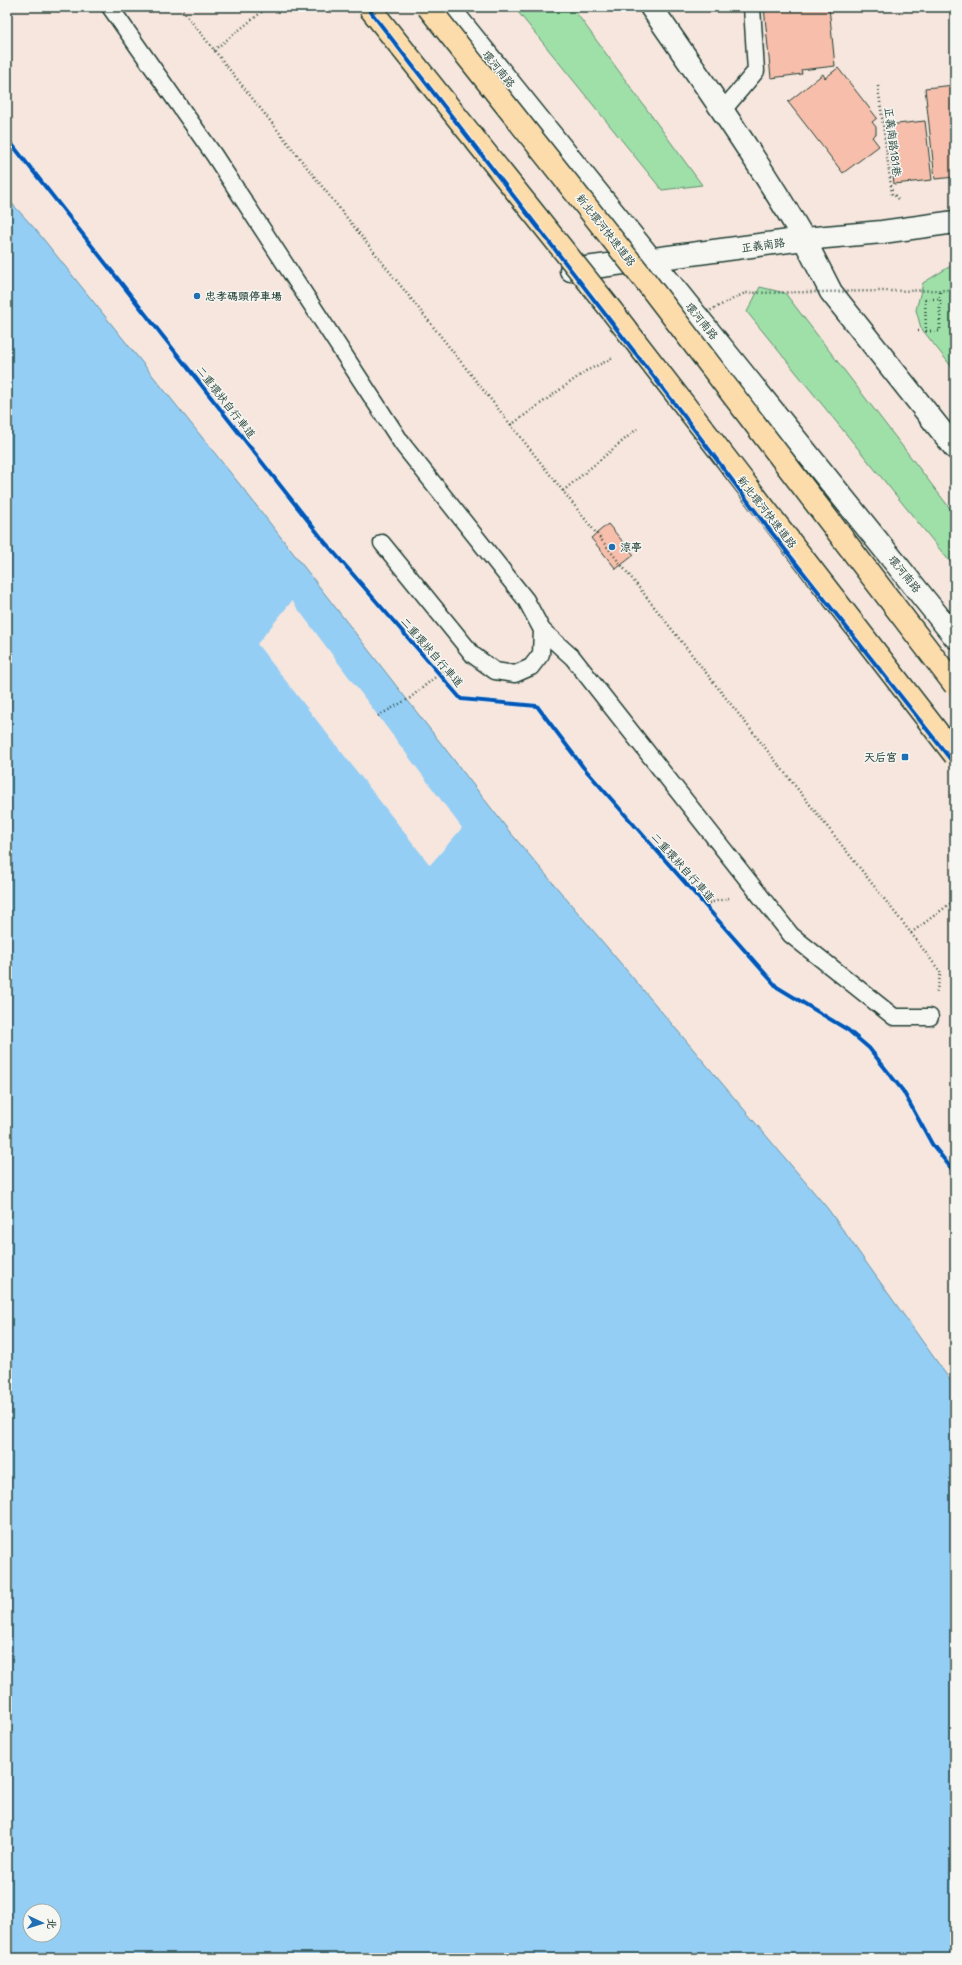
<svg xmlns="http://www.w3.org/2000/svg" width="962" height="1965" font-family="Delius,'LXGW WenKai TC',sans-serif">
	<rect width="100%" height="100%" fill="#f6e6dd"/>
	<filter id="ink" filterUnits="userSpaceOnUse"><feTurbulence type="fractalNoise" baseFrequency=".025" numOctaves="2"/><feDisplacementMap in="SourceGraphic" scale="8" xChannelSelector="R" yChannelSelector="G"/><feConvolveMatrix kernelMatrix="1 2 1 2 8 2 1 2 1" color-interpolation-filters="sRGB"/></filter>
	<g filter="url(#ink)">
		<g fill="#9fe0a9" stroke="#5f8e6e">
			<path d="M 514,7 L 572,7 L 702,185 L 662,190 Z"/>
			<path d="M 955,266 L 955,371 L 921,328 L 916,310 L 923,283 L 949,267 Z"/>
			<path d="M 760,287 L 785,293 L 955,515 L 955,568 L 747,312 Z"/>
		</g>
		<path fill="#95cef5" stroke="#6694a8" fill-rule="evenodd" d="M 7,198 L 36,230 L 245,491 L 509,831 L 828,1209 L 955,1387 L 955,1958 L 7,1958 ZM 30,1911 L 54,1911 L 54,1935 L 30,1935 Z"/>
		<path fill="#f6e6dd" d="M 292,601 L 462,828 L 430,865 L 257,644 Z"/>
		<g fill="#f7bfab" stroke="#1f3d34">
			<path d="M 764,7 L 829,7 L 835,66 L 801,70 L 802,74 L 771,78 Z"/>
			<path d="M 838,68 L 877,118 L 872,122 L 876,127 L 876,134 L 872,137 L 879,146 L 843,173 L 788,102 L 823,74 L 825,78 Z"/>
			<path d="M 955,85 L 955,177 L 935,179 L 925,88 Z"/>
			<path d="M 925,121 L 932,180 L 894,184 L 888,125 Z"/>
			<path d="M 608,524 L 634,555 L 616,569 L 591,538 Z"/>
		</g>
		<g fill="none" stroke-linecap="round" stroke-linejoin="round">
			<defs>
				<g id="service">
					<path d="M 110,7 L 214,155 L 403,445 L 526,600 L 542,630 L 541,654 L 531,667 L 515,674 L 495,671 L 473,655 L 382,543"/>
					<path d="M 723,110 L 756,71 L 752,7"/>
					<path d="M 542,630 L 573,658 L 791,935 L 894,1017 L 930,1017"/>
				</g>
				<path id="minor" d="M 804,239 L 831,292 L 955,448"/>
				<g id="tertiary">
					<path d="M 448,7 L 955,637"/>
					<path d="M 651,7 C 704,83 757,159 804,239"/>
					<path d="M 571,270 L 804,239 L 882,232 L 955,222"/>
				</g>
			</defs>
			<use href="#service" stroke="#1f3d34" stroke-width="19"/>
			<use href="#minor" stroke="#1f3d34" stroke-width="25"/>
			<use href="#tertiary" stroke="#1f3d34" stroke-width="25"/>
			<g stroke="#1f3d34" stroke-width="2.5" stroke-dasharray="1 3" stroke-linecap="butt">
				<path d="M 180,7 L 511,425 L 911,933 L 941,973 L 936,993"/>
				<path d="M 214,50 L 268,7"/>
				<path d="M 878,86 L 892,194 L 897,197 L 898,201"/>
				<path d="M 918,331 L 940,331 L 940,299 L 925,299"/>
				<path d="M 563,491 L 637,429"/>
				<path d="M 378,716 L 410,698 L 439,674 L 450,668"/>
				<path d="M 705,904 L 729,898"/>
				<path d="M 911,933 L 955,900"/>
			</g>
			<use href="#service" stroke="#f6f6f2" stroke-width="16"/>
			<use href="#minor" stroke="#f6f6f2" stroke-width="22"/>
			<use href="#tertiary" stroke="#f6f6f2" stroke-width="22"/>
			<defs>
				<g id="trunk-bridge">
					<path d="M 369,7 L 608,306 L 955,755"/>
					<path d="M 428,7 L 644,279 L 955,685"/>
				</g>
			</defs>
			<use href="#trunk-bridge" stroke="#1f3d34" stroke-width="25" stroke-linecap="butt"/>
			<g stroke="#1f3d34" stroke-width="2.5" stroke-dasharray="1 3" stroke-linecap="butt">
				<path d="M 925,299 L 926,331 L 940,331 L 940,290"/>
				<path d="M 707,312 L 745,293 L 955,290"/>
				<path d="M 511,425 L 586,371 L 613,358"/>
			</g>
			<use href="#trunk-bridge" stroke="#fddcac" stroke-width="22"/>
			<defs>
				<g id="cycleway">
					<path d="M 367,7 L 681,412 L 765,524 L 955,765"/>
					<path d="M 7,138 L 324,541 L 461,699 L 537,706 L 583,767 L 777,987 L 848,1030 L 869,1048 L 903,1091 L 932,1144 L 955,1173"/>
				</g>
			</defs>
			<use href="#cycleway" stroke="#f6f6f2" stroke-width="6"/>
			<use href="#cycleway" stroke="#0057b8" stroke-width="4"/>
		</g>
	</g>
	<g fill="#1f6fb2" stroke="#f6f6f2" stroke-width="1.5">
		<circle cx="197" cy="296" r="4"/>
		<circle cx="612" cy="547" r="4"/>
		<rect x="901" y="753" width="8" height="8" rx="2"/>
	</g>
	<g text-anchor="middle" dominant-baseline="central" stroke-width="3" stroke-linejoin="round" paint-order="stroke">
		<g font-size="11" fill="#1f3d34" stroke="#f6f6f2">
			<text transform="translate(499 69) rotate(51)">環河南路</text>
			<text transform="translate(893 142) rotate(83)">正義南路181巷</text>
			<text transform="translate(606 230) rotate(52)">新北環河快速道路</text>
			<text transform="translate(763 245) rotate(-8)">正義南路</text>
			<text transform="translate(702 321) rotate(51)">環河南路</text>
			<text transform="translate(226 402) rotate(52)">二重環狀自行車道</text>
			<text transform="translate(767 512) rotate(52)">新北環河快速道路</text>
			<text transform="translate(905 574) rotate(51)">環河南路</text>
			<text transform="translate(432 652) rotate(49)">二重環狀自行車道</text>
			<text transform="translate(683 867) rotate(48)">二重環狀自行車道</text>
		</g>
		<g font-size="11" font-weight="bold" fill="#1f3d34" stroke="#f6f6f2" text-anchor="start">
			<text x="205" y="296">忠孝碼頭停車場</text>
			<text x="620" y="547">涼亭</text>
			<text x="897" y="757" text-anchor="end">天后宮</text>
		</g>
	</g>
	<rect width="962" height="1965" fill="none" stroke="#f6f6f2" stroke-width="24"/>
	<rect x="12" y="12" width="938" height="1941" fill="none" stroke="#1f3d34" stroke-width="1.5" filter="url(#ink)"/>
	<g transform="translate(42 1923) rotate(94)"><circle r="19" fill="#f6f6f2" stroke="#a0aca6"/>
	<path d="M0-3L7 15L0 10L-7 15Z" fill="#1f6fb2"/>
	<text y="-6" font-size="11" font-weight="bold" text-anchor="middle" fill="#1f3d34">北</text>
	</g>
</svg>
